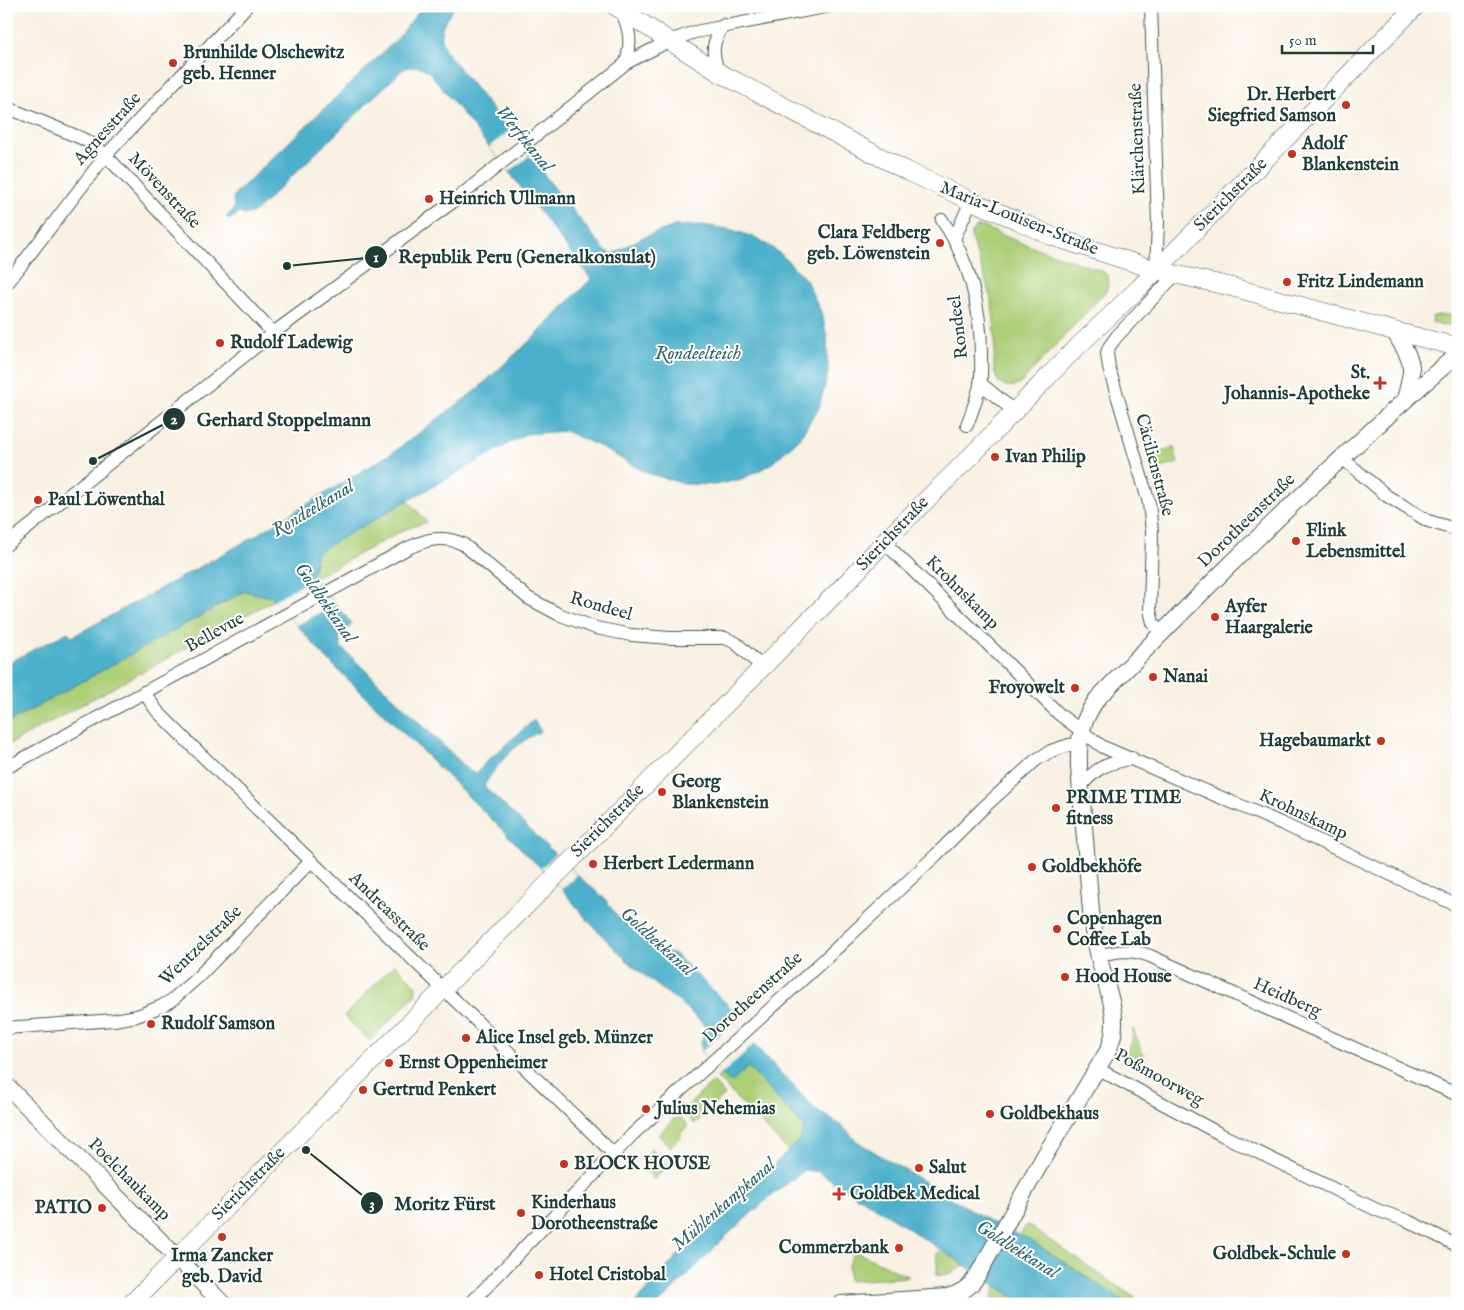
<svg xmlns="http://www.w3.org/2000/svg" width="1464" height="1310" font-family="'IM FELL English',serif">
	<rect width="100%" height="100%" fill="#fff"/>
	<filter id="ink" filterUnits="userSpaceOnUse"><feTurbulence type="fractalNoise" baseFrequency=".02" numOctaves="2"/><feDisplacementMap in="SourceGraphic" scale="10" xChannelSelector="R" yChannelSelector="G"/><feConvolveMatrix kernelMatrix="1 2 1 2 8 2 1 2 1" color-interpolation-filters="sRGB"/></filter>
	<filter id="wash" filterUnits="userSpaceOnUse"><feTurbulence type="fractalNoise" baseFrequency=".0096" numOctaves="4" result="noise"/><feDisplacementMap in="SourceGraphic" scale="20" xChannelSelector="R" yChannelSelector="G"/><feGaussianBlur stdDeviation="1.12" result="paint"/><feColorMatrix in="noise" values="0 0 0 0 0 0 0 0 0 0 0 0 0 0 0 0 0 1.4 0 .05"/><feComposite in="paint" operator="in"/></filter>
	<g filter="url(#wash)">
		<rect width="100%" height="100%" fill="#f8f0e2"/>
		<g fill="#adcf78" stroke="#668656">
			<path d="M 977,227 L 983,227 L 1024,244 L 1102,271 L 1107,275 L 1109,281 L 1106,291 L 1020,384 C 1012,388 1002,388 997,379 C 991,370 996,346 995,334 C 994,320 993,305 989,292 C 984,274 977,255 971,237 L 971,232 Z"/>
			<path d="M 1458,314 L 1458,323 L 1442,326 L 1432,322 L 1433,316 Z"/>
			<path d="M 1174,447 L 1178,463 L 1156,469 L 1152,454 Z"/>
			<path d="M 407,500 L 427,522 L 406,529 L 314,578 L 312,575 L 317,552 Z"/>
			<path d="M 245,591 L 272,597 L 274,600 L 6,746 L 6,724 Z"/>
			<path d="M 395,964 L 416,985 L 415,995 L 370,1041 L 344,1016 Z"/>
			<path d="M 1133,1029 L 1141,1048 L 1148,1070 L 1127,1060 L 1125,1055 L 1132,1042 Z"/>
			<path d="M 748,1067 L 804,1127 L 800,1140 L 788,1151 L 717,1078 L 722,1074 L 731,1083 Z"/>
			<path d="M 713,1082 L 725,1095 L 694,1124 L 682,1111 Z"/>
			<path d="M 678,1115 L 688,1126 L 680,1133 L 682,1135 L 670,1147 L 658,1135 Z"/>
			<path d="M 651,1148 L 668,1166 L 654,1179 L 644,1167 Z"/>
			<path d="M 1027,1225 L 1144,1304 L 1128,1304 L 1030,1240 L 1020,1235 Z"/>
			<path d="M 942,1250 L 965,1265 L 951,1273 L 937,1276 L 937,1252 L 940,1252 Z"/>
			<path d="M 854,1251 L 909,1277 L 849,1281 L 848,1265 Z"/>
			<path d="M 996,1285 L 1024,1304 L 991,1304 Z"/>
		</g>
		<path fill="#4cb0cb" stroke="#367680" d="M 423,6 L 455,6 C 443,24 435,32 447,53 L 605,251 L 613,254 L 641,238 L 675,226 L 704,225 L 733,230 L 759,239 L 782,255 L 806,280 L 821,312 L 827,336 L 828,373 L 819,408 L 798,440 L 770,465 L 742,479 L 716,485 L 685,484 L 647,473 L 599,446 L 565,431 L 526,434 L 317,552 L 312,575 L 352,624 L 339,638 L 341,647 L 471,772 L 477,773 L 486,762 L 534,720 L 541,731 C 517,742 497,763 484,786 L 575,873 L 605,899 L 616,915 L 625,923 L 662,951 L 675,954 L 731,1008 L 733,1022 L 813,1107 L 843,1127 L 858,1142 L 991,1222 L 1030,1240 L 1128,1304 L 1024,1304 L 860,1197 L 859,1198 L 819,1172 L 805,1170 L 772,1195 L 726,1236 L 659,1304 L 634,1304 L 678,1255 L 800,1140 L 804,1127 L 748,1067 L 731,1083 L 701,1052 L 701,1041 L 707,1027 L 676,999 L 664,991 L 629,963 L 588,921 L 562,889 L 415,744 L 326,658 L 272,597 L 245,591 L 6,724 L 6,664 L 68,632 L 72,637 L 250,539 L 395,451 L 475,391 L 533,338 L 591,279 L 509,172 L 430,73 C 421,65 413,65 402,70 L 255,212 L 244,215 L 239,213 L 230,220 L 226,217 L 234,209 L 233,198 L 236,193 L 398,38 Z"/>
		<g fill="#f8f0e2">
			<path d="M 509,131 L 529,156 L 509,172 L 489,147 Z"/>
			<path d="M 314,578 L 335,604 L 297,625 L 274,600 Z"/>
			<path d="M 555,854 L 577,875 L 562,889 L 541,868 Z"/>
			<path d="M 733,1022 L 754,1044 L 722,1074 L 701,1052 Z"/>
		</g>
	</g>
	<g filter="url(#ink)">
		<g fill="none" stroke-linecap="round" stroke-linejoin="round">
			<defs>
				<g id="minor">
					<path d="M 1151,6 L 1158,224 L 1156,270"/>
					<path d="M 621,10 C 630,30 632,42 626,63"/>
					<path d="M 718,72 C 712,52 711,43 724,25"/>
					<path d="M 6,107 L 81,138 L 96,146 L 114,164 L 273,333"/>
					<path d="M 942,220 C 969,259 981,307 981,354 C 981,364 982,375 980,385 C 977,398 972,412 967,425"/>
					<path d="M 954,239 L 971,201"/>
					<path d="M 6,285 L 106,155 L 247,6"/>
					<path d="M 980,383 L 1014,411"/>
					<path d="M 1342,458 L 1387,496 L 1428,521 L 1458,530"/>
					<path d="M 884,542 L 1060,715 L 1103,747 L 1283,824 L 1458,906"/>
					<path d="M 6,545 L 273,333 L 454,201 L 626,63 L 669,41 L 695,32 L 830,6"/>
					<path d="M 1161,634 L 1153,623 L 1150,610 L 1152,532 L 1149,503 L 1109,368 L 1107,353 L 1109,347 L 1117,336 L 1176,274"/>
					<path d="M 144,692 L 157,711 L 188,742 L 614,1154"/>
					<path d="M 6,768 L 408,548 C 427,539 443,535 463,544 L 528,598 L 558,614 L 596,628 L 631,635 L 670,638 L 725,638 L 736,643 L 761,666"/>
					<path d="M 1080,787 C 1099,765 1105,765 1132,758"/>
					<path d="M 1099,955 C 1119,951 1130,949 1150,956 L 1458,1095"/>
					<path d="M 6,1028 L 114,1020 L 137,1016 L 162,1006 L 172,1000 L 198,977 L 311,861"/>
					<path d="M 1098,1069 L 1222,1135 L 1377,1210 L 1408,1221 L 1458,1246"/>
					<path d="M 470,1304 L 633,1134 L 825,959 L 936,855 L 983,808 L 1036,760 L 1051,751 L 1069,745 L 1079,744"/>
				</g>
				<g id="tertiary">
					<path d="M 1394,331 C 1401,344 1412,357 1411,372 C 1410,381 1407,391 1405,400"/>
					<path d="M 6,1085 L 223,1304"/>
					<path d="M 841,1304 L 947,1297 C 960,1294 970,1288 977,1276 L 1045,1155 L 1109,1049 C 1120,1020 1111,1001 1103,973 C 1097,953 1094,932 1091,911 L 1079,767 C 1078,739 1081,722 1097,699 C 1185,609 1274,519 1367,435 C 1397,407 1427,380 1458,354"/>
				</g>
				<g id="secondary">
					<path d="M 615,6 L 718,72 L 907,171 L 971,201 L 1017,220 L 1051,236 L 1156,270 L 1228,286 L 1394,331 L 1458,347"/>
					<path d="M 131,1304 L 849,580 L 884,542 L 971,456 L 1070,354 L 1140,287 L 1416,6"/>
				</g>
			</defs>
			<use href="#minor" stroke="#40584e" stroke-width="14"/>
			<use href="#tertiary" stroke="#40584e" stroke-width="18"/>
			<use href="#secondary" stroke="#40584e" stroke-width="19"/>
			<use href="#minor" stroke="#fff" stroke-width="12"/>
			<use href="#tertiary" stroke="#fff" stroke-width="16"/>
			<use href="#secondary" stroke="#fff" stroke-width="18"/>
		</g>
	</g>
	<g fill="#c8321e" stroke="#fff" stroke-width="2">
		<circle cx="173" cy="63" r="5"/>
		<circle cx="1346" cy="105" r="5"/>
		<circle cx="1292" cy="154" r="5"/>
		<circle cx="429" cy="199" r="5"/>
		<circle cx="940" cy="243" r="5"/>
		<circle cx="1287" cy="282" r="5"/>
		<circle cx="220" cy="343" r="5"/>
		<path d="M1377.5 375.5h5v5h5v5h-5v5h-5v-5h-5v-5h5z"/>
		<circle cx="995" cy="457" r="5"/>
		<circle cx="38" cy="500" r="5"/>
		<circle cx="1296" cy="541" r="5"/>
		<circle cx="1215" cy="617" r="5"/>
		<circle cx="1153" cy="677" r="5"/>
		<circle cx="1075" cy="688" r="5"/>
		<circle cx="1381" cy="741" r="5"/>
		<circle cx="662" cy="792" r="5"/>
		<circle cx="1056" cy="808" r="5"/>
		<circle cx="593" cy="864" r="5"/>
		<circle cx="1032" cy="867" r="5"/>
		<circle cx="1057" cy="929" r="5"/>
		<circle cx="1065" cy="977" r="5"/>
		<circle cx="151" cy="1024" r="5"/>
		<circle cx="466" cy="1038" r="5"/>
		<circle cx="389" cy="1063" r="5"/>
		<circle cx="363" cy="1090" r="5"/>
		<circle cx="646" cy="1109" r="5"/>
		<circle cx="990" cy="1114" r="5"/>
		<circle cx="564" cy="1164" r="5"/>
		<circle cx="919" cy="1168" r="5"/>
		<path d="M836.5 1186.5h5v5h5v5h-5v5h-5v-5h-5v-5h5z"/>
		<circle cx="102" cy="1208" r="5"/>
		<circle cx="521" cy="1213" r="5"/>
		<circle cx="222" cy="1237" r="5"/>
		<circle cx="899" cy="1248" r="5"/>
		<circle cx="1346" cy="1254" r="5"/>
		<circle cx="539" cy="1275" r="5"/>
	</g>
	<g text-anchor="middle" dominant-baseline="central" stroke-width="4" stroke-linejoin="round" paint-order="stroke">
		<g font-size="18" font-weight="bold" fill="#1f3d34" stroke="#fff" text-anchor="start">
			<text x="183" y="53">Brunhilde Olschewitz<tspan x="183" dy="21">geb. Henner</tspan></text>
			<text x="1336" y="95" text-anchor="end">Dr. Herbert<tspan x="1336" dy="21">Siegfried Samson</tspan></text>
			<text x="1302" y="144">Adolf<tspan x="1302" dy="21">Blankenstein</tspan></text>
			<text x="439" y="199">Heinrich Ullmann</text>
			<text x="930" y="233" text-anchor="end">Clara Feldberg<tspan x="930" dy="21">geb. Löwenstein</tspan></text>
			<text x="1297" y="282">Fritz Lindemann</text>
			<text x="230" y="343">Rudolf Ladewig</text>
			<text x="1370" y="373" text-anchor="end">St.<tspan x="1370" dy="21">Johannis-Apotheke</tspan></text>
			<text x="1005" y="457">Ivan Philip</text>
			<text x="48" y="500">Paul Löwenthal</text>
			<text x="1306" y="531">Flink<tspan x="1306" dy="21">Lebensmittel</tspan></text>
			<text x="1225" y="607">Ayfer<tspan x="1225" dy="21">Haargalerie</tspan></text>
			<text x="1163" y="677">Nanai</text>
			<text x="1065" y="688" text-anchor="end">Froyowelt</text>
			<text x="1371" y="741" text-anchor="end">Hagebaumarkt</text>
			<text x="672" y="782">Georg<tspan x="672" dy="21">Blankenstein</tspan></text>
			<text x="1066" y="798">PRIME TIME<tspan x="1066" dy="21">fitness</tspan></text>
			<text x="603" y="864">Herbert Ledermann</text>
			<text x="1042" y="867">Goldbekhöfe</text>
			<text x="1067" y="919">Copenhagen<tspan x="1067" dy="21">Coffee Lab</tspan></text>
			<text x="1075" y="977">Hood House</text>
			<text x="161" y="1024">Rudolf Samson</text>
			<text x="476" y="1038">Alice Insel geb. Münzer</text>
			<text x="399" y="1063">Ernst Oppenheimer</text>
			<text x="373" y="1090">Gertrud Penkert</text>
			<text x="656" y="1109">Julius Nehemias</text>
			<text x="1000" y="1114">Goldbekhaus</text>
			<text x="574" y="1164">BLOCK HOUSE</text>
			<text x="929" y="1168">Salut</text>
			<text x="850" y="1194">Goldbek Medical</text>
			<text x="531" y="1203">Kinderhaus<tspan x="531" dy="21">Dorotheenstraße</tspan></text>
			<text x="92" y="1208" text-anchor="end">PATIO</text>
			<text x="889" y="1248" text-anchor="end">Commerzbank</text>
			<text x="1336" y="1254" text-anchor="end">Goldbek-Schule</text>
			<text x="222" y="1256" text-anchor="middle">Irma Zancker<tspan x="222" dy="21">geb. David</tspan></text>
			<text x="549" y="1275">Hotel Cristobal</text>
		</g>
		<g font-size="18" fill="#1f3d34" stroke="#fff">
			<text transform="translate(108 129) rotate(-48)">Agnesstraße</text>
			<text transform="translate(1138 139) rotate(-92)">Klärchenstraße</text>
			<text transform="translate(164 191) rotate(47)">Mövenstraße</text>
			<text transform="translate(1231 195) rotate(-45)">Sierichstraße</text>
			<text transform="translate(1019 219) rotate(22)">Maria-Louisen-Straße</text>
			<text transform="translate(959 327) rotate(-97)">Rondeel</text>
			<text transform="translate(1154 465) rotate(75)">Cäcilienstraße</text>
			<text transform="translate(1247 521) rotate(-44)">Dorotheenstraße</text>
			<text transform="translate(893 534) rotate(-46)">Sierichstraße</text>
			<text transform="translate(962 593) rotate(45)">Krohnskamp</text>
			<text transform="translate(601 607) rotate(16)">Rondeel</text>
			<text transform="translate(215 633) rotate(-29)">Bellevue</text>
			<text transform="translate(1303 815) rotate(25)">Krohnskamp</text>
			<text transform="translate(608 821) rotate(-45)">Sierichstraße</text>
			<text transform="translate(389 912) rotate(44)">Andreasstraße</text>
			<text transform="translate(201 946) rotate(-44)">Wentzelstraße</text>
			<text transform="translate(753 998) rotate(-42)">Dorotheenstraße</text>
			<text transform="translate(1287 998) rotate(24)">Heidberg</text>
			<text transform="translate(1159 1078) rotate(29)">Poßmoorweg</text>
			<text transform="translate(129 1180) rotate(45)">Poelchaukamp</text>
			<text transform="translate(249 1184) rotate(-45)">Sierichstraße</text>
		</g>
		<g font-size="19" font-style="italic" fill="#2f6569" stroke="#fff">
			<text transform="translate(524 139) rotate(51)">Werftkanal</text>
			<text x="698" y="354">Rondeelteich</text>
			<text transform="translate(313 509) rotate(-31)">Rondeelkanal</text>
			<text transform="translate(325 603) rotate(55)">Goldbekkanal</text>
			<text transform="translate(657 942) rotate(42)">Goldbekkanal</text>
			<text transform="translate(724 1205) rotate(-41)">Mühlenkampkanal</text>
			<text transform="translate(1017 1250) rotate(32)">Goldbekkanal</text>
		</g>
	</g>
	<path fill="none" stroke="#1f3d34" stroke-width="2" d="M287 266L376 257M93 461L174 419M306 1150L372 1203"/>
	<g fill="#1f3d34" stroke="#fff" stroke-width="2">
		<circle cx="287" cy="266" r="5"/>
		<circle cx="93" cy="461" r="5"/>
		<circle cx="306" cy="1150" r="5"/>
		<circle cx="376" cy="257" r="12"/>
		<circle cx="174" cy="419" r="12"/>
		<circle cx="372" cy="1203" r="12"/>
	</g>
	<g font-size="15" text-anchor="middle" font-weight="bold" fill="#fff">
		<text x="376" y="262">1</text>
		<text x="174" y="424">2</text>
		<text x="372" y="1209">3</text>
	</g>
	<g font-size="19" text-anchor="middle" font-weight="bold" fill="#1f3d34" stroke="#fff" stroke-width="4" stroke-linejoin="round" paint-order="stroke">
		<text x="527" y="263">Republik Peru (Generalkonsulat)</text>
		<text x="284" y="426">Gerhard Stoppelmann</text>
		<text x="445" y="1210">Moritz Fürst</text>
	</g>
	<rect width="1464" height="1310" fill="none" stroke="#fff" stroke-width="25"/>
	<path d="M1282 45v8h91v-8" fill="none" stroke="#1f3d34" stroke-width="2.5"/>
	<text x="1289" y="45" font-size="15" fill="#1f3d34" stroke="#ffffff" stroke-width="4" paint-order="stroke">50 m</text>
</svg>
